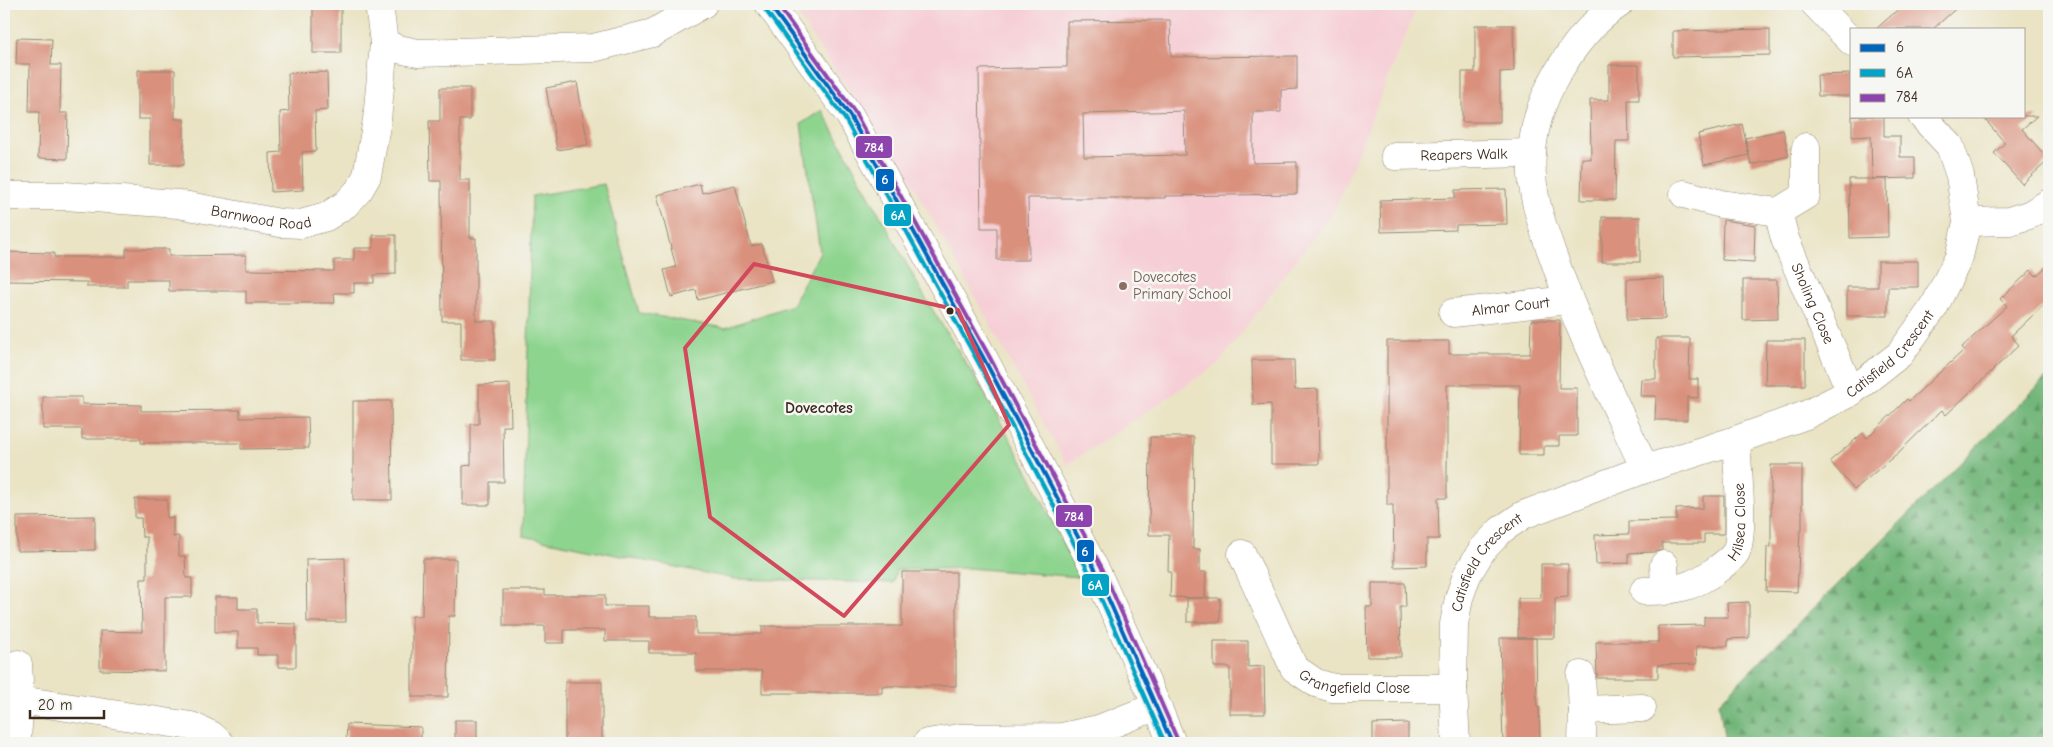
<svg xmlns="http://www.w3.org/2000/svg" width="2053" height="747" font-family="'Comic Neue',sans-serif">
	<defs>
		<pattern id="forest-firs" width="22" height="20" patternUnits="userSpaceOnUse" patternTransform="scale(1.25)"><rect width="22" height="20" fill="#72b679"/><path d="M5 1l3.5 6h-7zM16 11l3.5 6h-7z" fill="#5f9463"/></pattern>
	</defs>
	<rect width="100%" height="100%" fill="#f6f6f2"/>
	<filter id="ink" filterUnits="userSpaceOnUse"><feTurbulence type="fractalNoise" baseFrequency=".02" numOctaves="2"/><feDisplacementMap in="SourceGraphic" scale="10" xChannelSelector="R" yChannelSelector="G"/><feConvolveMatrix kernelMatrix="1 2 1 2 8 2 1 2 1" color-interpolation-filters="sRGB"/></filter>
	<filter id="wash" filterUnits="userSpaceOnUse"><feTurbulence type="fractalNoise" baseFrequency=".0096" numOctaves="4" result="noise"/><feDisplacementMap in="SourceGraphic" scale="20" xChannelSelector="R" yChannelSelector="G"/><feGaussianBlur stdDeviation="1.12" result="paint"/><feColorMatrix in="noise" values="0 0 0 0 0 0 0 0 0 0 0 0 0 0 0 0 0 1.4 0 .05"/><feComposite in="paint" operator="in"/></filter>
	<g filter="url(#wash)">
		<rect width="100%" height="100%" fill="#eae4c5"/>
		<path fill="#f6cfd6" d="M 790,4 L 1418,4 L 1336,207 L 1218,364 L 1067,465 L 909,177 Z"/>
		<path fill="url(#forest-firs)" stroke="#56704c" d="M 2049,375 L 2049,743 L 1725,743 L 1719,702 Z"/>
		<path fill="#8dd48e" stroke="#647f56" d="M 822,110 L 927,301 L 982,389 L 1030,475 L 1079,577 L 967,568 L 896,570 L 893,583 L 735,579 L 523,536 L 532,196 L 604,184 L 639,313 L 725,328 L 792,305 L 820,252 L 801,124 Z"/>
		<g id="blocks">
			<g fill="#d9907c" fill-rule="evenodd">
				<rect x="313" y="4" width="28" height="49"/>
				<path d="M 1904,4 L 1961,4 L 1933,29 L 1876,29 Z"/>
				<path d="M 1170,20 L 1171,57 L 1297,56 L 1297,89 L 1281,90 L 1281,112 L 1253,112 L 1253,163 L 1297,162 L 1297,194 L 1165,196 L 1165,198 L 1028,198 L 1029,260 L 997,260 L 997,228 L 981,228 L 979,69 L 1067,67 L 1067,21 ZM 1184,111 L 1185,155 L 1084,157 L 1083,114 Z"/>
				<path d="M 1475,25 L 1513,25 L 1514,71 L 1500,72 L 1500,122 L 1462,122 L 1462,72 L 1475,72 Z"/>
				<path d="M 1770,29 L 1770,55 L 1673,57 L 1673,31 Z"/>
				<path d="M 17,38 L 52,39 L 51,65 L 61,65 L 60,113 L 68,113 L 67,159 L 38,158 L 39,112 L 29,112 L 30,64 L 16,64 Z"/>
				<path d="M 1609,65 L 1639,65 L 1639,100 L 1628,100 L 1629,141 L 1616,141 L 1615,200 L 1581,200 L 1582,158 L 1591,159 L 1590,100 L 1609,100 Z"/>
				<path d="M 138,70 L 175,70 L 175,119 L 184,119 L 184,165 L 150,165 L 150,119 L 138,119 Z"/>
				<path d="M 327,72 L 328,110 L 315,111 L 316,151 L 302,152 L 303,190 L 271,192 L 270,153 L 281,152 L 280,112 L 289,111 L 288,73 Z"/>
				<path d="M 1851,74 L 1852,96 L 1818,96 L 1817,75 Z"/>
				<path d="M 577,82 L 588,145 L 557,150 L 546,88 Z"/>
				<path d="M 440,88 L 470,88 L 470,120 L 460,120 L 460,180 L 470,180 L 470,238 L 476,238 L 476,321 L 495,321 L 495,360 L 461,360 L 461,321 L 442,321 L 441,181 L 430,181 L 429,121 L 440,121 Z"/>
				<path d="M 1852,116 L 1884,116 L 1884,136 L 1900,136 L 1900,157 L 1915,157 L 1915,178 L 1872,179 L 1871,136 L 1852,137 Z"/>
				<path d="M 1982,116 L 2037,116 L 2022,129 L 2049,160 L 2022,184 L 1994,153 L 2005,143 Z"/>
				<path d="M 1742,124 L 1749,155 L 1704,165 L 1698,134 Z"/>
				<path d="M 1783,130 L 1789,156 L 1751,165 L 1745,138 Z"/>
				<path d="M 1849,179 L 1887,179 L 1888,237 L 1850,238 Z"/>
				<path d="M 700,184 L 702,193 L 735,185 L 751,246 L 762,244 L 772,281 L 698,300 L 696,290 L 671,297 L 664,270 L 676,267 L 657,195 Z"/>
				<path d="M 1506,189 L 1507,224 L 1456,225 L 1456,230 L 1381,232 L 1380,200 L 1455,198 L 1455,190 Z"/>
				<rect x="1602" y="217" width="38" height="45"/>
				<path d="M 1723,220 L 1755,225 L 1754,262 L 1722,260 Z"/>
				<path d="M 373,235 L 396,235 L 396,274 L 374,275 L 374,283 L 354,283 L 354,293 L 334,293 L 335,303 L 246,303 L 246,291 L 169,291 L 169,280 L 127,280 L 127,287 L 87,287 L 87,282 L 4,281 L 4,252 L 54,253 L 54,257 L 126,257 L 126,249 L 169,249 L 169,256 L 246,255 L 246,270 L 334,271 L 334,260 L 354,260 L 354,248 L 373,248 Z"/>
				<path d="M 1878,261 L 1918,261 L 1918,287 L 1888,287 L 1888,316 L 1847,316 L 1847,287 L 1878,287 Z"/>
				<path d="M 2049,264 L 2049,300 L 2011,336 L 2019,345 L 1946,415 L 1942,410 L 1899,452 L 1854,490 L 1830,461 L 1863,433 L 1867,438 L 1907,399 L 1909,401 L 1964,350 L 1962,347 L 2007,306 L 2000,299 L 2031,270 L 2036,276 Z"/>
				<path d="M 1664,278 L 1665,319 L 1627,320 L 1627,279 Z"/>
				<path d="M 1743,280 L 1777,280 L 1778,319 L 1743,320 Z"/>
				<path d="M 1531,320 L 1560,320 L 1559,388 L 1577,388 L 1577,436 L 1559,436 L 1559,446 L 1544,446 L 1544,455 L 1519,455 L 1520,385 L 1447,385 L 1447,498 L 1438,498 L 1439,539 L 1427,539 L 1427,566 L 1394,567 L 1393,505 L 1387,505 L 1387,341 L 1449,341 L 1449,354 L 1530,354 Z"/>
				<path d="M 1656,338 L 1690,338 L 1689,379 L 1698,379 L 1698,398 L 1687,397 L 1687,420 L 1655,420 L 1656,396 L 1640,396 L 1641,379 L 1656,379 Z"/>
				<path d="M 1766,340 L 1805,340 L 1805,385 L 1765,385 Z"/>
				<path d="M 1252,360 L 1294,360 L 1295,390 L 1318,389 L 1319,464 L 1271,464 L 1271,404 L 1253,405 Z"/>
				<path d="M 510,384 L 511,426 L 503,426 L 504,482 L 490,482 L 490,505 L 463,505 L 463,466 L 471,465 L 471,424 L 479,424 L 479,385 Z"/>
				<path d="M 43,397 L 82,397 L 82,404 L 141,405 L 141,411 L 240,410 L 240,418 L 308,417 L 309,448 L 241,449 L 241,443 L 141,443 L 141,439 L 82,439 L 82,429 L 43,429 Z"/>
				<path d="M 353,401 L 391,401 L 392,500 L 353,500 Z"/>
				<path d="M 1150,437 L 1194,437 L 1193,549 L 1200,549 L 1200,572 L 1206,572 L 1205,598 L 1220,598 L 1220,622 L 1187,622 L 1187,598 L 1204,598 L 1170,597 L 1171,572 L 1168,572 L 1169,535 L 1149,535 Z"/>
				<path d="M 1771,465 L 1802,465 L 1802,531 L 1800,531 L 1797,592 L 1766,591 L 1767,547 L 1771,547 Z"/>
				<path d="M 1703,496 L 1724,496 L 1724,534 L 1704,534 L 1704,543 L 1662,543 L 1662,550 L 1655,552 L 1629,553 L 1629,563 L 1596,564 L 1595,535 L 1629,534 L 1629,521 L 1677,520 L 1676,509 L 1703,508 Z"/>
				<path d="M 135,499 L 167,499 L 167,518 L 173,517 L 173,537 L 179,536 L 179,556 L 185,556 L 186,578 L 192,578 L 192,597 L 165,597 L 165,671 L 100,670 L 100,631 L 142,632 L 141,579 L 147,579 L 147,537 L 142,537 L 141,518 L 135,518 Z"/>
				<path d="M 95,516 L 95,550 L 17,551 L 17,517 Z"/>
				<path d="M 345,558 L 346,622 L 307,622 L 306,559 Z"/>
				<path d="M 423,559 L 456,559 L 455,616 L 449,616 L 448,697 L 412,697 L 412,616 L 422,616 Z"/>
				<path d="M 1541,564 L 1568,564 L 1568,597 L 1555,598 L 1555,638 L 1518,638 L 1518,598 L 1541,598 Z"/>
				<path d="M 902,572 L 956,572 L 956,686 L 882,686 L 882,693 L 762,693 L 762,671 L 696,671 L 696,653 L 649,653 L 649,641 L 605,641 L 605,630 L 564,630 L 564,643 L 545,643 L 545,626 L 503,626 L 503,590 L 545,590 L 545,595 L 605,595 L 605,606 L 649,606 L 649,617 L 696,617 L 696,634 L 762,634 L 762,626 L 902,626 Z"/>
				<path d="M 1372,583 L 1405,583 L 1406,607 L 1400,607 L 1401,657 L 1367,657 L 1366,607 L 1372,607 Z"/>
				<path d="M 215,597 L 238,597 L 238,609 L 257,609 L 257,623 L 296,624 L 296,667 L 278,667 L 278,655 L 257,655 L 257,648 L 238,648 L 238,632 L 215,632 Z"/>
				<path d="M 1749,602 L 1749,638 L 1728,639 L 1728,646 L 1696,646 L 1697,664 L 1658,665 L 1658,678 L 1597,678 L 1596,642 L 1658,642 L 1658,626 L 1704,625 L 1704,617 L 1728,617 L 1727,603 Z"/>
				<path d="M 1500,638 L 1536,638 L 1537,707 L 1539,707 L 1540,743 L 1503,743 Z"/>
				<path d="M 1214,641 L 1248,641 L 1248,667 L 1264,666 L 1265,714 L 1230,714 L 1230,667 L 1214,667 Z"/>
				<rect x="565" y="682" width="37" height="61"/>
				<rect x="455" y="720" width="22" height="23"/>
				<path d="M 1408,723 L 1408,743 L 1373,743 L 1373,724 Z"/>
				<path d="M 347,724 L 421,727 L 421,743 L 346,743 Z"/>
			</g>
		</g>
	</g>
	<g filter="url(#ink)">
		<use href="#blocks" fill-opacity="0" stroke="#928772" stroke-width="1"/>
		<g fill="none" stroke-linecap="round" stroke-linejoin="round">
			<defs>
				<g id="minor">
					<path d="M 769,4 L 850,116 L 984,359 L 1097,573 L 1157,706 L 1172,743"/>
					<path d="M 1619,4 C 1597,18 1579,39 1565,61 C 1547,88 1534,120 1532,153 C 1529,189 1541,223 1553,256 C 1578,329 1613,399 1645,469"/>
					<path d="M 1815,4 L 1852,42"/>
					<path d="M 384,43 L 398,49 L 418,53 L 593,48 L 653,33 L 703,4"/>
					<path id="s1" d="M 1395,156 L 1532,153"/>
					<path id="s2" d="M 4,194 L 12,196 L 65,196 L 178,204 L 280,223 L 301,224 L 326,217 L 346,204 L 359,190 L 367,176 L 377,120 L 384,43 L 379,4"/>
					<path d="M 1684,194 L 1721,204 L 1778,212 L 1806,195 L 1806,147"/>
					<path id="s3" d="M 1778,212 L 1785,239 L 1851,392"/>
					<path d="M 1967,222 L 2009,221 L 2029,215 L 2049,203"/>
					<path id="s4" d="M 1453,313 L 1568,300"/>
					<path id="s5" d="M 1242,554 L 1294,668 L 1316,683 L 1333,688 L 1453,688"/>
					<path d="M 1664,565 L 1665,591"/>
					<path id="s6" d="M 1644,591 C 1676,591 1694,587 1719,568 C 1725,563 1732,559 1736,552 C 1745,531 1737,466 1736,440"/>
					<path d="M 1581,675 L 1583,710 L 1582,743"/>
					<path d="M 20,700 L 191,726 L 211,735 L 220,743"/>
					<path d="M 1583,710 L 1642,708"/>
					<path d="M 17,738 L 20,700 L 18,664"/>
					<path d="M 927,743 L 959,738 L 1062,737 L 1099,729 L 1157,706"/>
					<path id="s7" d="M 1456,743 L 1453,688 L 1454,624 L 1459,598 L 1467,575 L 1482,550 L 1501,530 L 1523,515 L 1645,469 L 1736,440 L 1806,415 L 1851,392 L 1900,354 L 1934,307 L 1959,257 L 1967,222 L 1960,176 L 1950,146 L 1922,116"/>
				</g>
			</defs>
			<use href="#minor" stroke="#928772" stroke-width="29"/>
			<use href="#minor" stroke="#fff" stroke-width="28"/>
			<defs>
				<path id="bus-1" d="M 769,4 L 850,116 L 984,359 L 1097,573 L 1172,743"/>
				<path id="bus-2" d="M 764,8 L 845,119 L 978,362 L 1091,576 L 1165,743"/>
				<path id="bus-3" d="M 777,4 L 855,113 L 989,356 L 1103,570 L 1178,741"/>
			</defs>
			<use href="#bus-1" stroke="#f6f6f2" stroke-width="8"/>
			<use href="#bus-2" stroke="#f6f6f2" stroke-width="8"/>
			<use href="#bus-3" stroke="#f6f6f2" stroke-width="8"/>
			<use href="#bus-1" stroke="#0065bd" stroke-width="4"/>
			<use href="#bus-2" stroke="#03a3c5" stroke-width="4"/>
			<use href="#bus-3" stroke="#8e44ad" stroke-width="4"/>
		</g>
	</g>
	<path fill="none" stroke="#d1495b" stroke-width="4" stroke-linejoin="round" d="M 754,264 L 958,310 L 1009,425 L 844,616 L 710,517 L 685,348 Z"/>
	<circle fill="#8d6e63" stroke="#f6f6f2" stroke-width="2" cx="1123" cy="286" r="5"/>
	<circle fill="#3b2a1e" stroke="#f6f6f2" stroke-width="2" cx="950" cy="311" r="4.5"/>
	<g text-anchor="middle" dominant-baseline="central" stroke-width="5" stroke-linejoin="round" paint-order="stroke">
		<g font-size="15" fill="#3b2a1e" stroke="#f6f6f2">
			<text stroke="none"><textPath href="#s1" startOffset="69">Reapers Walk</textPath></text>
			<text stroke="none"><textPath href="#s2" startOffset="259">Barnwood Road</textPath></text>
			<text stroke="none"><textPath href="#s3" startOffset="98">Sholing Close</textPath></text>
			<text stroke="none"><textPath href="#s4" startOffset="58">Almar Court</textPath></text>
			<text stroke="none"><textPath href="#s7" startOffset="659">Catisfield Crescent</textPath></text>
			<text stroke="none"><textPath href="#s6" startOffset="134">Hilsea Close</textPath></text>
			<text stroke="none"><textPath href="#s7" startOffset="191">Catisfield Crescent</textPath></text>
			<text stroke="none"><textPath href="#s5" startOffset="190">Grangefield Close</textPath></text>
		</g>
		<g font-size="15" fill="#785e54" stroke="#f6f6f2" text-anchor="start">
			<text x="1133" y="277">Dovecotes<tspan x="1133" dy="17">Primary School</tspan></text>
		</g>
		<g font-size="16" font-weight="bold" fill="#3b2a1e" stroke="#f6f6f2">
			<text x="819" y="408">Dovecotes</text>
		</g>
	</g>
	<g stroke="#f6f6f2" stroke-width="2">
		<rect x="855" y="135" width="38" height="24" rx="5" fill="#8e44ad"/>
		<rect x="875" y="168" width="20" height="24" rx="5" fill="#0065bd"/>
		<rect x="883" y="203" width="29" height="24" rx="5" fill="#03a3c5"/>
		<rect x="1055" y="504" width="38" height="24" rx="5" fill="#8e44ad"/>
		<rect x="1076" y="539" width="19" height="24" rx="5" fill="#0065bd"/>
		<rect x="1081" y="573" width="29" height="24" rx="5" fill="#03a3c5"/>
	</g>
	<g font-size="14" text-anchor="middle" font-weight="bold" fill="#fff">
		<text x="874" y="152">784</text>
		<text x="885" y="184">6</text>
		<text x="898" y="220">6A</text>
		<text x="1074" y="521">784</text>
		<text x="1085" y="556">6</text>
		<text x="1095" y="590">6A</text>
	</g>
	<rect width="2053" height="747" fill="none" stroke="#f6f6f2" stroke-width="20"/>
	<rect x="1850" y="28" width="175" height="90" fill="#f6f6f2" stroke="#aba49d"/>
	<rect x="1860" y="44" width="25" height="8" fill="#0065bd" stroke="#aba49d"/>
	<text x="1896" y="52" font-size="15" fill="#3b2a1e">6</text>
	<rect x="1860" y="69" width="25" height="8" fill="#03a3c5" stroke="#aba49d"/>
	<text x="1896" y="78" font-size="15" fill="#3b2a1e">6A</text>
	<rect x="1860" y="94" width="25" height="8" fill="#8e44ad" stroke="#aba49d"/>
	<text x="1896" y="102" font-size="15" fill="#3b2a1e">784</text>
	<path d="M30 710v8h74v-8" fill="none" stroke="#3b2a1e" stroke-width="2.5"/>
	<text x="38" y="710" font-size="15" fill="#3b2a1e" stroke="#f6f6f2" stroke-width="4" paint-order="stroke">20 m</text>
</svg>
